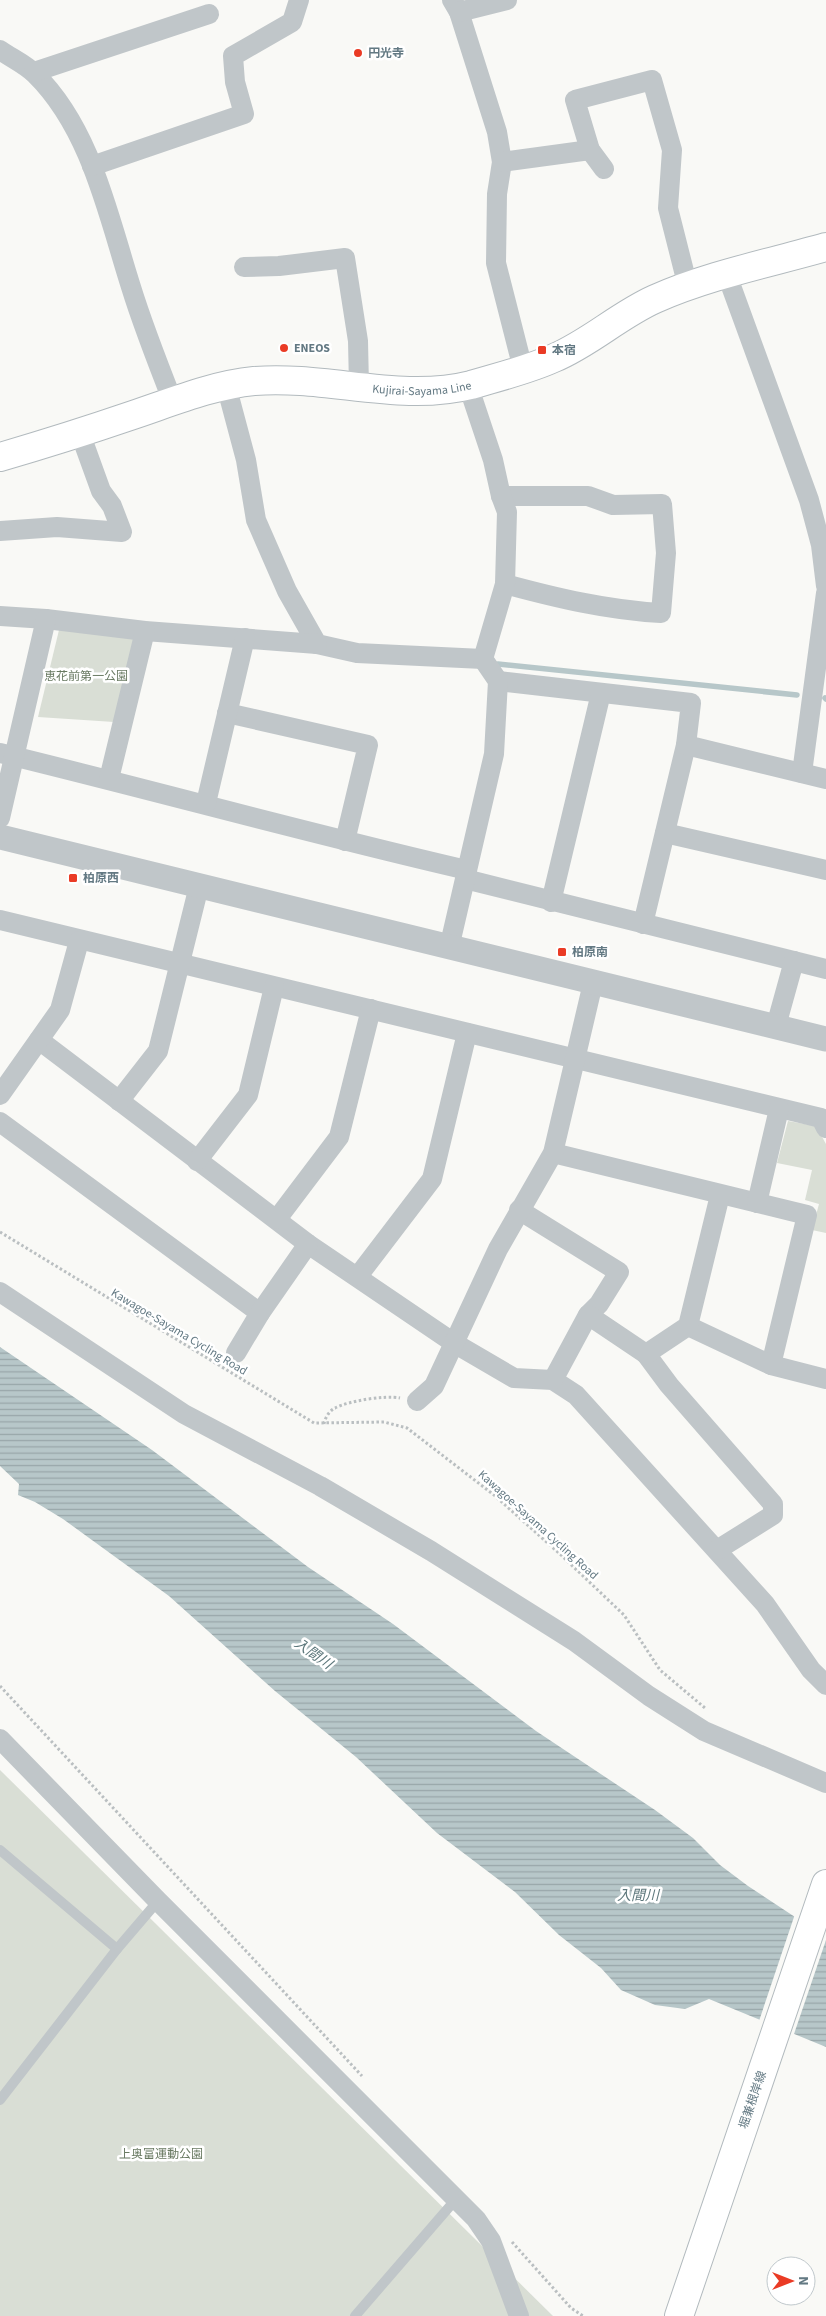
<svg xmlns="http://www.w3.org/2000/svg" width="826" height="2316" font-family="'Source Sans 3','Noto Sans JP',sans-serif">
	<defs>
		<pattern id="water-rules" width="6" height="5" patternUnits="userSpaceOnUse" patternTransform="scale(1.25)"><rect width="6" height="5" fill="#b7c7c9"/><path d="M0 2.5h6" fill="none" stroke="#98a6a9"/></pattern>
	</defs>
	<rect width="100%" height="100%" fill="#f9f9f6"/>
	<g fill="#d9ded5">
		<path d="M 59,630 L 135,636 L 114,722 L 38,717 Z"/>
		<path d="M 788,1121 L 816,1126 L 826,1144 L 826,1233 L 812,1230 L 819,1204 L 805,1200 L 812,1170 L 777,1163 Z"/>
		<path d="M 0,1770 L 553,2316 L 0,2316 Z"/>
	</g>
	<path fill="url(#water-rules)" d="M 0,1347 L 152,1450 L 308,1567 L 393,1624 L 536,1731 L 655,1810 L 693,1838 L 720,1865 L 748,1886 L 795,1917 L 826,1921 L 826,2047 L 709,1999 L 685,2009 L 655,2005 L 621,1990 L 601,1968 L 559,1935 L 515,1892 L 437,1833 L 356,1757 L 275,1691 L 169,1596 L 63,1519 L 35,1502 L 18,1495 L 19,1484 L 0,1466 Z"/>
	<path fill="#f9f9f6" d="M 795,1914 L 826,1919 L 826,1940 L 793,2037 L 758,2024 Z"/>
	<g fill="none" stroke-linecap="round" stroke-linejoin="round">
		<g stroke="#b7c7c9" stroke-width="5.5">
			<path d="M 498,664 L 797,695"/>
			<path d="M 825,698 L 826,699"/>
		</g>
		<defs>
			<g id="secondary">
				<path id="s1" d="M 0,457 C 45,444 89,430 133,415 C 172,402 213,385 254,381 C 327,375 400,403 471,385 C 498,377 528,370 554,358 C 590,343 619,315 655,299 C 709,275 770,263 826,247"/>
				<path d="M 679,2316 L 826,1884"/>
			</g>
		</defs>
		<use href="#secondary" stroke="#b2babe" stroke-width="30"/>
		<g stroke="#babfc1" stroke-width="3" stroke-dasharray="2.5 2.5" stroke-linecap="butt">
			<path d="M 0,1232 L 314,1423 L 384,1422 L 407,1428 L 494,1495 L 561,1555 L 624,1615 L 660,1670 L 705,1708"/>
			<path d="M 324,1424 C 325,1418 329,1411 335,1408 C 348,1401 385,1395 400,1398"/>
			<path d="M 0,1686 L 362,2076"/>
			<path d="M 512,2242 L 571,2308 L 583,2316"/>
		</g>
		<g stroke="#c0c6c9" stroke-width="10">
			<path d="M 0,1850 L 117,1949"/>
			<path d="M 0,2100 L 117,1949 L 158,1901"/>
			<path d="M 355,2316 L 457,2198"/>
		</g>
		<g stroke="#c0c6c9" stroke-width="20">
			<path d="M 452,0 L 459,12 L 497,132 L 502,162 L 497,194 L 496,263 L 523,369"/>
			<path d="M 459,12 L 507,0"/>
			<path d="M 0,50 C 11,58 25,64 35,74 C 91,129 108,215 131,287 C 143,326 158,364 173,402"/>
			<path d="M 34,72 L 209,14"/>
			<path d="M 502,162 L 590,150"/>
			<path d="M 92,166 L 244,114 L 235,82 L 233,56 L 292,22 L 299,0"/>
			<path d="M 604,169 L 590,150 L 575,100 L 652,80 L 672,150 L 668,208 L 688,287"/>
			<path d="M 244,267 L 279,266 L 345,258 L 358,341 L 359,386"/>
			<path d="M 727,275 L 809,500 L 821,545 L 826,586"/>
			<path d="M 226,385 L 246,460 L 256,520 L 287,591 L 317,644 L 357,653 L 483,659"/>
			<path d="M 501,496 L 588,496 L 613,505 L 662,504 L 666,553 L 661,613 C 607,610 557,598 505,584"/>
			<path d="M 0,531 L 57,527 L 122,532 L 112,506 L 101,491 L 80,433"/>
			<path d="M 0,616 L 46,619 L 145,631 L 317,644"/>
			<path d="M 498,681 L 691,703 L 686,745 L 643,924"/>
			<path d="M 227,713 L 368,745 L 345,841"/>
			<path d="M 686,745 L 826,779"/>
			<path d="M 0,753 C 156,791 311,834 467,870"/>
			<path d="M 802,773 L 826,593"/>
			<path d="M 109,779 L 145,631"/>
			<path d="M 206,803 L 245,638"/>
			<path d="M 0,818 L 46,619"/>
			<path d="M 665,833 L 826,870"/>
			<path d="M 465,879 L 826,969"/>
			<path d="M 551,902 L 601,693"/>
			<path d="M 0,920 L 821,1118 L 826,1128"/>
			<path d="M 449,948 L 494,754 L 498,681 L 483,659 L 505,584 L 507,512 L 501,496 L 493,460 L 468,385"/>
			<path d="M 776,1026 L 794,961"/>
			<path d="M 39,1040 L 308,1244 L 454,1343 L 514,1378 L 553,1380 L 576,1395 L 765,1604 L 811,1670 L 826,1685"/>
			<path d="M 0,1095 L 60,1010 L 79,941"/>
			<path d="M 119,1101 L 158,1051 L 199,886"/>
			<path d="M 0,1122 L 260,1313"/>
			<path d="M 553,1153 L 807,1215 L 771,1365"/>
			<path d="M 197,1161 L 248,1095 L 274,987"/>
			<path d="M 757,1203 L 779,1109"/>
			<path d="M 519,1210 L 619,1272 L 599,1304 L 588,1315"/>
			<path d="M 277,1219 L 339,1137 L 371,1009"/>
			<path d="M 358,1276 L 432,1179 L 467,1033"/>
			<path d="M 0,1292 L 184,1414 L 320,1486 L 431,1551 L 574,1641 L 649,1696 L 704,1731 L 826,1783"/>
			<path d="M 688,1326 L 771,1365 L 826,1379"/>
			<path d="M 236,1353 L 260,1313 L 308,1244"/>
			<path d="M 646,1354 L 669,1385 L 773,1504 L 773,1515 L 717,1550"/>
			<path d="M 553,1380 L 588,1315 L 646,1354 L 688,1326 L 720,1195"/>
			<path d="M 417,1401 L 434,1386 L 498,1249 L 553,1153 L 593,983"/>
			<path d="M 0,1739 L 158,1901 L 476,2219 L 491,2241 L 519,2316"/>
		</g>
		<path stroke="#c0c6c9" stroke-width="25" d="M 0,837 L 826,1039"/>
		<use href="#secondary" stroke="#fff" stroke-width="28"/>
	</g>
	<g fill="#ea3b25" stroke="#fff" stroke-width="2">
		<circle cx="358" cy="53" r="5"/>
		<circle cx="284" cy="348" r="5"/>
		<rect x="537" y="345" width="10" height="10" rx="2.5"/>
		<rect x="68" y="873" width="10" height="10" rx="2.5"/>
		<rect x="557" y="947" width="10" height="10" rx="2.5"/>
	</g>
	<g text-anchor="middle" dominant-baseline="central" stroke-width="5" stroke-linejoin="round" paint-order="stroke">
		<g font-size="12" font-weight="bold" fill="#637983" stroke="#fff" text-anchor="start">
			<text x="368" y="53">円光寺</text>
			<text x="294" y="348">ENEOS</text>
			<text x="552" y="350">本宿</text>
			<text x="83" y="878">柏原西</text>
			<text x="572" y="952">柏原南</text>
		</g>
		<g font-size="12" fill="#637983" stroke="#fff">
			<text stroke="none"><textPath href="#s1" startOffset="434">Kujirai-Sayama Line</textPath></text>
			<text transform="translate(179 1332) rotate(31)">Kawagoe-Sayama Cycling Road</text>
			<text transform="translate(538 1525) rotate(42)">Kawagoe-Sayama Cycling Road</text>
			<text transform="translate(753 2100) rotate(-71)">堀兼根岸線</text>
		</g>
		<g font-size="12" fill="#697a62" stroke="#fff">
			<text x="86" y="676">恵花前第一公園</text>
			<text x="161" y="2154">上奥富運動公園</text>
		</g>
		<g font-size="14" font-style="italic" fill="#5e787c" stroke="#fff">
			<text transform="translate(313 1654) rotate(35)">入間川</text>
			<text x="638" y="1896">入間川</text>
		</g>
	</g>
	<g transform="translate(791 2281) rotate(90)"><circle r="24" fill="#ffffff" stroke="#c1c9cd"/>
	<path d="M0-4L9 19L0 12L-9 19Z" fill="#ea3b25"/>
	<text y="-8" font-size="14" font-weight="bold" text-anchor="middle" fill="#637983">N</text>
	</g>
</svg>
